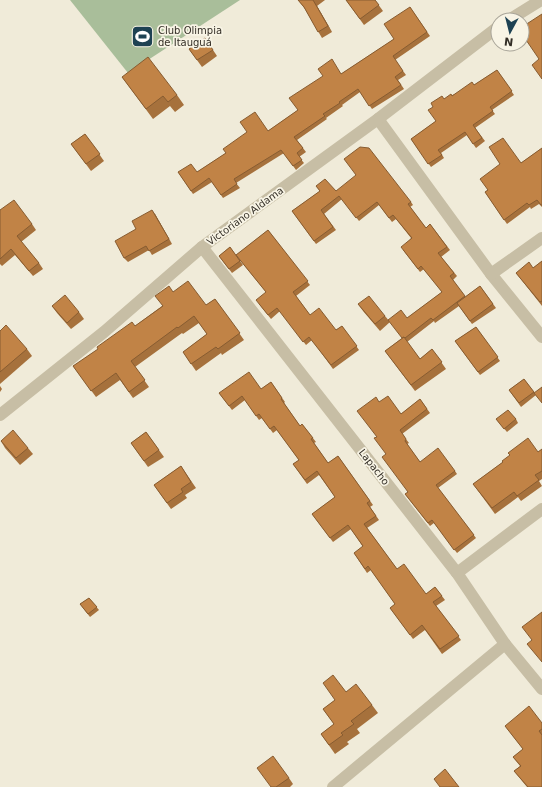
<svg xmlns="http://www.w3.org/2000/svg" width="542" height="787" font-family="'DejaVu Sans',sans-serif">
	<rect width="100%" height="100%" fill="#f0ebd9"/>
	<path fill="#a9be9a" d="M 70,0 L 240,0 L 128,73 Z"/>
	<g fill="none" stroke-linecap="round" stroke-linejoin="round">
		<g stroke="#c7bea5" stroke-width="12">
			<path d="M 509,20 L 541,0"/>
			<path d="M 378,119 L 491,274 L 542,337"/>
			<path d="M 202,247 L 457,573 L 505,644 L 542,689"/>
			<path d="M 491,274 L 542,238"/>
			<path d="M 0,415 L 104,332 L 202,247 L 378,119 L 498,27"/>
			<path d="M 457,573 L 542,509"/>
			<path d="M 333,787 L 505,644"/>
		</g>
	</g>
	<g fill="#a6713c">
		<path d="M 298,0 L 325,0 L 317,6 L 332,32 L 322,38 L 305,9 Z"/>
		<path d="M 346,0 L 375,0 L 383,11 L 364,25 Z"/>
		<path d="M 410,7 L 430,36 L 395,60 L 406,75 L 398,80 L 404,89 L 372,109 L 360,92 L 342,105 L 343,106 L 326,118 L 327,119 L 297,140 L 306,152 L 299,157 L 304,163 L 296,170 L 284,153 L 236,183 L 240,188 L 223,198 L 212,182 L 193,194 L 178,172 L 197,172 L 226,153 L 247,132 L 268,131 L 298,110 L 341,74 L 394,39 Z"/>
		<path d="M 205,38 L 217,56 L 202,67 L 189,49 Z"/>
		<path d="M 497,70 L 514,95 L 492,110 L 495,114 L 475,128 L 485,141 L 476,148 L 467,135 L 441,153 L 444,158 L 431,167 L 411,139 L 436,121 L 444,99 L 474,85 Z"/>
		<path d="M 122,77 L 177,95 L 184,105 L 175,112 L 170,106 L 153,119 Z"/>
		<path d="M 85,134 L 104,161 L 91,171 L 71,144 Z"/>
		<path d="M 542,148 L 542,207 L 539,204 L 531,209 L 530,207 L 507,224 L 485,192 L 521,163 Z"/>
		<path d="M 316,186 L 336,191 L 411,202 L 413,205 L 410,207 L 426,228 L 430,224 L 450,250 L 441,257 L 457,276 L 453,280 L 465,297 L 480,286 L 496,308 L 472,324 L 459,306 L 435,323 L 434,321 L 407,342 L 420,359 L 432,349 L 446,369 L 415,391 L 385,351 L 402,338 L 407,318 L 442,292 L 424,269 L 420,272 L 403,250 L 411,238 L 396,219 L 392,222 L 379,205 L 359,221 L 342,199 L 324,214 L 336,230 L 316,244 L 292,211 L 320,191 Z"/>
		<path d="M 0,210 L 32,224 L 36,230 L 21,242 L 39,263 L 43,269 L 33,276 L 15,255 L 2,266 L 0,264 Z"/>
		<path d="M 155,214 L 172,244 L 152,255 L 149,250 L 128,262 L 124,258 L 136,229 Z"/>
		<path d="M 268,230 L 310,285 L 296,296 L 310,315 L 336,330 L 342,326 L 359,350 L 333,369 L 312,340 L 306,345 L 280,311 L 271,319 L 259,304 L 266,292 L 236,255 Z"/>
		<path d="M 230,247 L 243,265 L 232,273 L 219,256 Z"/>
		<path d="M 542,261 L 542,306 L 516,273 L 533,268 Z"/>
		<path d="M 173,292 L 206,305 L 215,299 L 244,340 L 222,355 L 221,353 L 196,371 L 183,352 L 207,334 L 199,323 L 183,334 L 182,333 L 135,367 L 149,387 L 133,398 L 120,380 L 96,397 L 73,366 L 135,326 L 162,306 Z"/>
		<path d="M 358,304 L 385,316 L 390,322 L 380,331 L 363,311 Z"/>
		<path d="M 52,306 L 79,312 L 84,319 L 71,329 L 57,313 Z"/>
		<path d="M 476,327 L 500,361 L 480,375 L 455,341 Z"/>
		<path d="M 0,331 L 27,349 L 32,356 L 0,384 Z"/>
		<path d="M 524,379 L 536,395 L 521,407 L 509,390 Z"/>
		<path d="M 271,382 L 285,402 L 284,403 L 300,426 L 302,424 L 316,442 L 314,443 L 328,463 L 338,456 L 373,505 L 370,507 L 379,520 L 367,528 L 397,569 L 426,594 L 435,587 L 445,600 L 436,606 L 461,640 L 442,654 L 425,630 L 413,639 L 390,608 L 395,604 L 371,570 L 367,573 L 354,553 L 363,547 L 351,529 L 333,542 L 312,514 L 335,497 L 319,475 L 307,484 L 293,464 L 299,460 L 277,430 L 273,433 L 262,418 L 259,420 L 245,400 L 232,410 L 219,393 L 261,389 Z"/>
		<path d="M 0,386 L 2,389 L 0,392 Z"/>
		<path d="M 420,399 L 430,413 L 402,434 L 409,443 L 407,444 L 420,462 L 455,471 L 457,474 L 438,488 L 476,538 L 457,553 L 434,523 L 430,526 L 405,494 L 408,492 L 377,437 L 379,402 L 401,414 Z"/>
		<path d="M 496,419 L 516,419 L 518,423 L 507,432 Z"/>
		<path d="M 146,432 L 164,457 L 148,467 L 131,443 Z"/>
		<path d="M 1,441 L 28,448 L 33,454 L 20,465 L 5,448 Z"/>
		<path d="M 542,449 L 542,479 L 539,481 L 542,486 L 521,501 L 518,497 L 495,514 L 473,484 L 503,462 L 538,452 Z"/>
		<path d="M 181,466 L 196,488 L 185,495 L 187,498 L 171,509 L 154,485 Z"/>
		<path d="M 89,598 L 99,610 L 90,617 L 80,604 Z"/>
		<path d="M 346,692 L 372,705 L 378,713 L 357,729 L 360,733 L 347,742 L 349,744 L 335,754 L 321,734 L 334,724 L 323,709 Z"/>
		<path d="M 542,723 L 542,787 L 527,787 L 514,771 L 520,766 L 513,757 L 523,749 L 505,726 Z"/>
		<path d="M 289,778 L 293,784 L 290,787 L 271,787 Z"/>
	</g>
	<g fill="#875c31">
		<path d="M 313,0 L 317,6 L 332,32 L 328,26 Z"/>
		<path d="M 152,210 L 155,214 L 172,244 L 169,239 Z"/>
	</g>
	<g fill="#c18346" stroke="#875c31">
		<path d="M 298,0 L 313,0 L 328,26 L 318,32 L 304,7 Z"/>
		<path d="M 346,0 L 375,0 L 379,5 L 360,19 Z"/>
		<path d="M 410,7 L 427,32 L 393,56 L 403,71 L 395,77 L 401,85 L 369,106 L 358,89 L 339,102 L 340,103 L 323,114 L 325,116 L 294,137 L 303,148 L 297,153 L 302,160 L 293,166 L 281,150 L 234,179 L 237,184 L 221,195 L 209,178 L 191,191 L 178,172 L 191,164 L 197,172 L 226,153 L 223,149 L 247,132 L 240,122 L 255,112 L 268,131 L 298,110 L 289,98 L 323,76 L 318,69 L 332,59 L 341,74 L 394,39 L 384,24 Z"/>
		<path d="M 542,14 L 542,79 L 532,65 L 539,59 L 522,34 L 522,27 Z"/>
		<path d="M 205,38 L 213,50 L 197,60 L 189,49 Z"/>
		<path d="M 148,57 L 177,95 L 168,102 L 163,96 L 146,109 L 122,77 Z"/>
		<path d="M 497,70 L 512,91 L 490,107 L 493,111 L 473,125 L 482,138 L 473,144 L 465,132 L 438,150 L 442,155 L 428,164 L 411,139 L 436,121 L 428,110 L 433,107 L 431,103 L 442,96 L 444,99 L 451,94 L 452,96 L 472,82 L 474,85 Z"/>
		<path d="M 85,134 L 100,154 L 86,164 L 71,144 Z"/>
		<path d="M 503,138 L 521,163 L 542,148 L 542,205 L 541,205 L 537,200 L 529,205 L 527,203 L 504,220 L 485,192 L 488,190 L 480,179 L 500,164 L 489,147 Z"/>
		<path d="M 360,147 L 369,148 L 411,202 L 408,204 L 426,228 L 430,224 L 447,247 L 438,253 L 454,273 L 450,276 L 465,296 L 433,320 L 431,318 L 405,338 L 404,337 L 402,338 L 388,320 L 401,310 L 407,318 L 442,292 L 421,266 L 418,269 L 401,247 L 412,238 L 393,215 L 389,218 L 377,202 L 356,218 L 339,196 L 321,210 L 333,227 L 314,241 L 292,211 L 320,191 L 316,186 L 325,179 L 336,191 L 356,175 L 344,159 Z"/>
		<path d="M 14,200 L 32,224 L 17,236 L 39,263 L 29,271 L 11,249 L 0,259 L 0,210 Z"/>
		<path d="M 152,210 L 169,239 L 149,251 L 146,246 L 124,258 L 115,241 L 136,229 L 132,221 Z"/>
		<path d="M 268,230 L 308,281 L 293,292 L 310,315 L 319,308 L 336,330 L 342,326 L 357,346 L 331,365 L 309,337 L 303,342 L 277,308 L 268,315 L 256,300 L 266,292 L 236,255 Z"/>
		<path d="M 230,247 L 240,261 L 229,269 L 219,256 Z"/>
		<path d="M 542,261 L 542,301 L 540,302 L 516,273 L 529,262 L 533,268 Z"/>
		<path d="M 188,281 L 206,305 L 215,299 L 240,333 L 218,349 L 216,347 L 191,364 L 183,352 L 207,334 L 194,316 L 178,328 L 177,327 L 131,361 L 145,380 L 129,392 L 116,373 L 91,391 L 73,366 L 98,349 L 97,347 L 132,322 L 135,326 L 163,306 L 155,296 L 169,286 L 173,292 Z"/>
		<path d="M 480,286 L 493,304 L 470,321 L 457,303 Z"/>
		<path d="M 65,295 L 79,312 L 67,323 L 52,306 Z"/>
		<path d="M 369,296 L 385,316 L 375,324 L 358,304 Z"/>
		<path d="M 6,325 L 27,349 L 0,372 L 0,331 Z"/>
		<path d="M 476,327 L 498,357 L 478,372 L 455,341 Z"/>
		<path d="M 404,337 L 420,359 L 432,349 L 442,362 L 411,385 L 385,351 Z"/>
		<path d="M 249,372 L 261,389 L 271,382 L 282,398 L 281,399 L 300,426 L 302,424 L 313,438 L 311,439 L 328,463 L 338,456 L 370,501 L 367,503 L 376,516 L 364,524 L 397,569 L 404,564 L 426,594 L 435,587 L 442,596 L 433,602 L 459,636 L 440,649 L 422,625 L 410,635 L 390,608 L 395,604 L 368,566 L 365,569 L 354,553 L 363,546 L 348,525 L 330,538 L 312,514 L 335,497 L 317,471 L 305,480 L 293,464 L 299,460 L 274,426 L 270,429 L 259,414 L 256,416 L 242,396 L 229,406 L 219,393 Z"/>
		<path d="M 524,379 L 534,392 L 519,403 L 509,390 Z"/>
		<path d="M 542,387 L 542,403 L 534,393 Z"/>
		<path d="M 388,396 L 401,414 L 420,399 L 427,409 L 400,430 L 406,439 L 405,441 L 420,462 L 438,448 L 455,471 L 436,485 L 474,535 L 454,550 L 432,520 L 428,523 L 405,494 L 408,492 L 382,457 L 386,454 L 374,438 L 377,437 L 357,411 L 376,397 L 379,402 Z"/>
		<path d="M 508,410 L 516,419 L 504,429 L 496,419 Z"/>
		<path d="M 13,430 L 28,448 L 16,458 L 1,441 Z"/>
		<path d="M 146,432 L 159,450 L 144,461 L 131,443 Z"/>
		<path d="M 528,438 L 538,452 L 542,449 L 542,471 L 535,475 L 539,480 L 517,496 L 514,492 L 492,508 L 473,484 L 503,462 L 502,461 L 510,455 L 508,453 Z"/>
		<path d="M 181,466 L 191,482 L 181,489 L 183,492 L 167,503 L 154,485 Z"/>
		<path d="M 89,598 L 97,607 L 88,614 L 80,604 Z"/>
		<path d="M 542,612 L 542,662 L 527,644 L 532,640 L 522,627 Z"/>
		<path d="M 333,675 L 346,692 L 356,684 L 372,705 L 351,721 L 354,724 L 341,733 L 343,735 L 329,745 L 321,734 L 334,724 L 323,709 L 335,700 L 323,683 Z"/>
		<path d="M 529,706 L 542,723 L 542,729 L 539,731 L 542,735 L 542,787 L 528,787 L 514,771 L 521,766 L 513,757 L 523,749 L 505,726 Z"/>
		<path d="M 273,756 L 289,778 L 276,787 L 271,787 L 257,768 Z"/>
		<path d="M 445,769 L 459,787 L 440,787 L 434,779 Z"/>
	</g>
	<defs>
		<symbol id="stadium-square" viewBox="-11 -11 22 22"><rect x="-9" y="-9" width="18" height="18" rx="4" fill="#1e4253" stroke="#f8f4e5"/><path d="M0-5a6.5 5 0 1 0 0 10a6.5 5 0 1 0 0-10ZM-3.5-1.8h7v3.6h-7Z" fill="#fff"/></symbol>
	</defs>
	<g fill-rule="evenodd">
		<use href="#stadium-square" x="130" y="24" width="25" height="25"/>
	</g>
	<g text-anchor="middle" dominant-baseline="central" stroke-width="3.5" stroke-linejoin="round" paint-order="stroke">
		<g font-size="10" fill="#332e26" stroke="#f8f4e5" text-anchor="start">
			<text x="158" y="30">Club Olimpia<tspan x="158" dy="12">de Itauguá</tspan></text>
		</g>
		<g font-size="10" fill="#332e26" stroke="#f8f4e5">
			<text transform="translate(245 216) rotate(-36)">Victoriano Aldama</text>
			<text transform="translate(374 467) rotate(52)">Lapacho</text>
		</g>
	</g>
	<g transform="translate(510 32) rotate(187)"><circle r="19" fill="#f8f4e5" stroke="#a9a599"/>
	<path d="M0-3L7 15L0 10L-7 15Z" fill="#1e4253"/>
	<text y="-6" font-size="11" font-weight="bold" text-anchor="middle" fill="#332e26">N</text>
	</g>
</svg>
